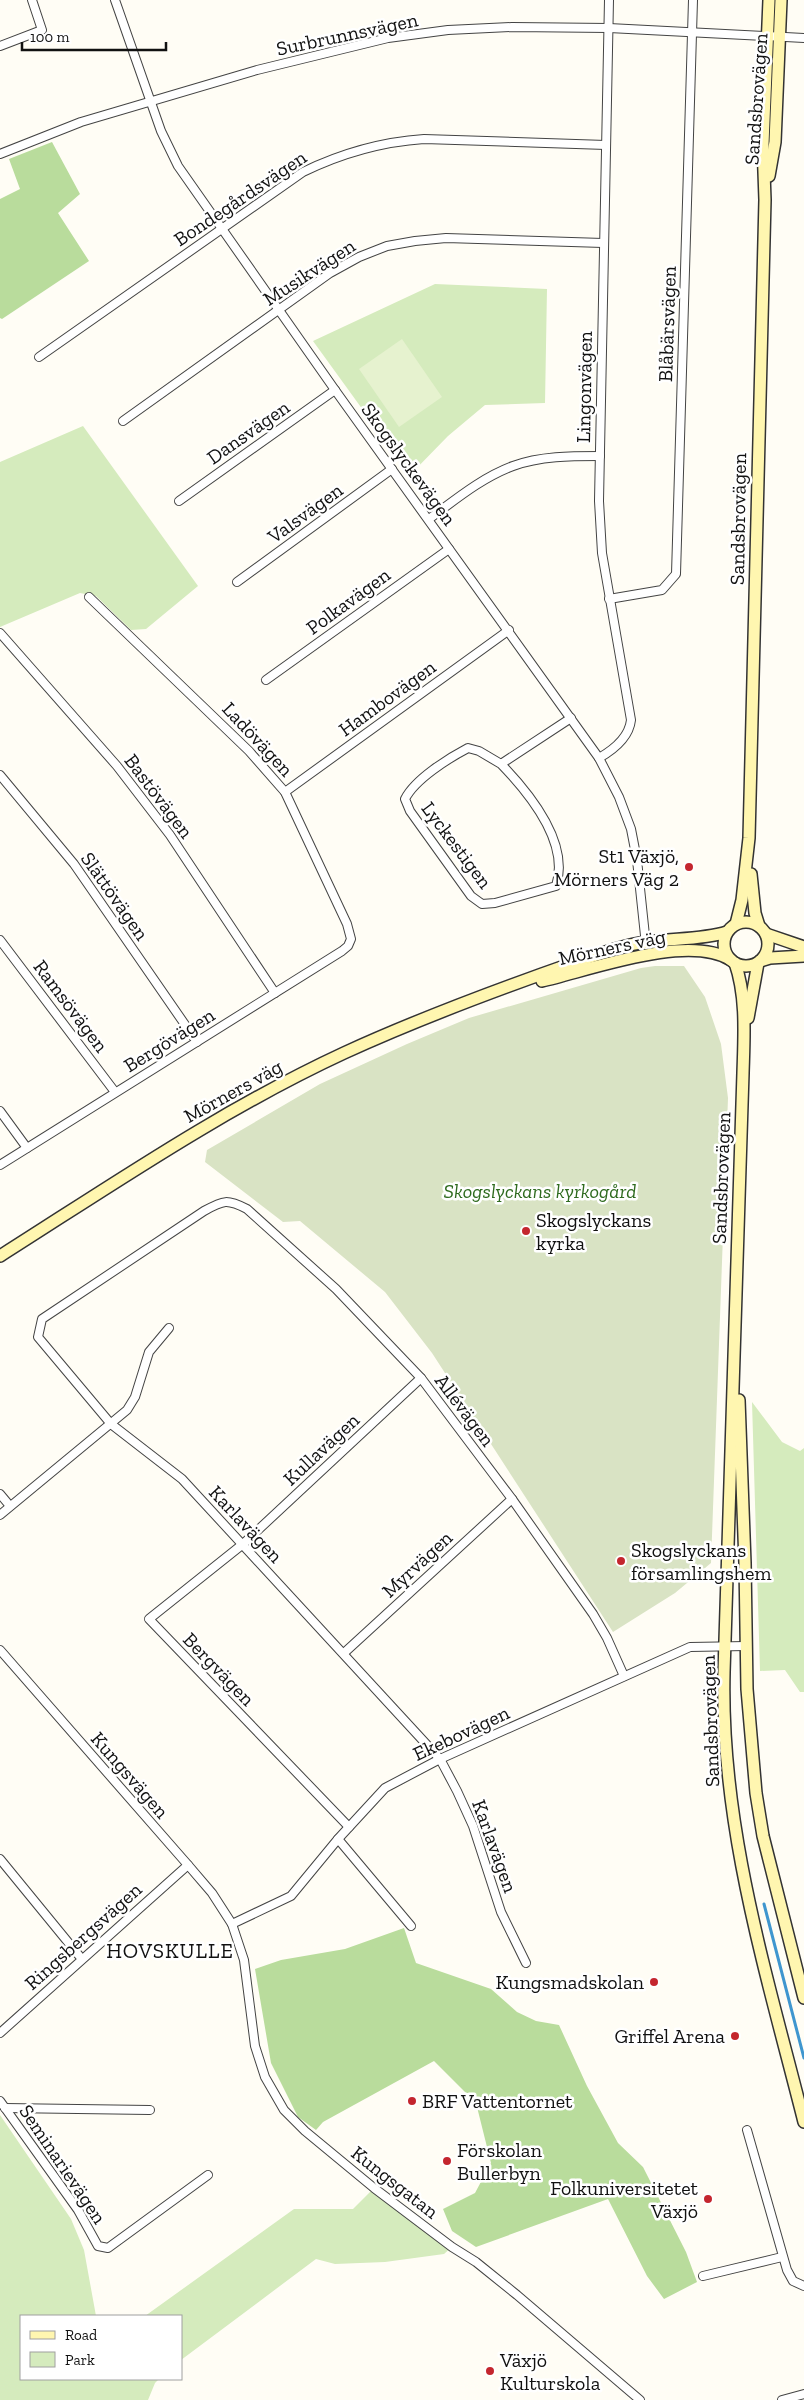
<svg xmlns="http://www.w3.org/2000/svg" width="804" height="2400" font-family="'Zilla Slab',serif">
	<rect width="100%" height="100%" fill="#fffdf5"/>
	<g fill="#d5ebbd">
		<path d="M 435,284 L 547,289 L 545,403 L 485,405 L 448,436 L 410,475 L 313,341 Z"/>
		<path d="M 83,426 L 198,586 L 146,629 L 131,630 L 96,596 L 80,593 L 0,627 L 0,462 Z"/>
		<path d="M 752,1402 L 782,1442 L 800,1451 L 804,1448 L 804,1692 L 800,1692 L 785,1670 L 760,1671 Z"/>
		<path d="M 0,2115 L 71,2219 L 84,2250 L 96,2316 L 21,2316 L 21,2379 L 159,2379 L 155,2383 L 148,2400 L 0,2400 Z"/>
		<path d="M 374,2188 L 452,2247 L 444,2254 L 385,2262 L 335,2264 L 316,2259 L 181,2360 L 181,2316 L 145,2316 L 294,2209 L 353,2209 Z"/>
	</g>
	<g fill="#b9dc9c">
		<path d="M 52,142 L 80,194 L 58,213 L 89,261 L 2,319 L 0,318 L 0,199 L 20,189 L 9,159 Z"/>
		<path d="M 404,1928 L 416,1963 L 491,1989 L 517,2012 L 536,2021 L 559,2025 L 587,2086 L 618,2143 L 643,2167 L 686,2252 L 697,2282 L 664,2299 L 647,2276 L 608,2199 L 476,2247 L 452,2231 L 443,2209 L 475,2193 L 491,2163 L 476,2103 L 434,2061 L 323,2122 L 316,2130 L 298,2117 L 271,2063 L 255,1969 L 281,1960 L 345,1949 Z"/>
	</g>
	<path fill="#d9e3c4" d="M 655,966 L 684,966 L 705,997 L 721,1044 L 728,1098 L 711,1563 L 675,1593 L 613,1632 L 432,1353 L 385,1292 L 300,1221 L 283,1222 L 205,1162 L 207,1150 L 320,1084 L 407,1044 L 469,1018 L 641,968 Z"/>
	<path fill="#e6f2cf" d="M 402,339 L 442,397 L 399,427 L 359,369 Z"/>
	<g fill="none" stroke-linecap="round" stroke-linejoin="round">
		<path stroke="#3f96cf" stroke-width="3" d="M 764,1904 L 804,2058"/>
		<defs>
			<g id="street">
				<path d="M 115,0 L 161,131 L 178,166 L 335,390 L 599,758 L 619,797 L 631,829 L 637,860 L 646,945"/>
				<path d="M 0,46 L 42,30 L 32,0"/>
				<path d="M 0,154 L 81,122 L 257,70 L 388,38 L 448,30 L 512,27 L 609,28 L 804,38"/>
				<path d="M 39,357 L 303,172 C 342,153 380,142 424,139 L 606,145"/>
				<path d="M 123,421 L 330,273 L 359,257 L 387,246 L 415,241 L 446,238 L 603,243"/>
				<path d="M 179,501 L 335,390"/>
				<path d="M 429,519 C 455,500 481,478 513,466 C 540,456 571,456 600,456"/>
				<path d="M 237,582 L 392,469"/>
				<path d="M 609,599 L 662,590 L 676,574 L 693,0"/>
				<path d="M 0,633 L 117,766 L 170,835 L 275,993"/>
				<path d="M 266,680 L 449,549"/>
				<path d="M 599,758 C 613,750 629,738 631,720 L 602,553 L 599,501 L 609,0"/>
				<path d="M 501,764 C 529,793 570,843 556,886 L 495,903 L 482,904 L 471,896 L 410,811 L 405,799 C 415,779 449,758 468,748 L 479,751 L 501,764 L 571,718"/>
				<path d="M 0,775 L 74,864 L 197,1042"/>
				<path d="M 285,792 L 509,630"/>
				<path d="M 0,940 L 115,1092"/>
				<path d="M 0,1111 L 27,1148"/>
				<path d="M 0,1165 L 342,951 L 348,946 L 351,939 L 347,924 L 285,792 L 249,751 L 89,597"/>
				<path d="M 0,1494 L 10,1506"/>
				<path d="M 0,1515 L 127,1410 L 135,1397 L 149,1352 L 169,1328"/>
				<path d="M 0,1650 L 188,1865 L 212,1893 L 232,1924 L 244,1960 L 255,2046 L 265,2077 L 284,2110 L 305,2131 L 374,2188 L 452,2247 L 476,2262 L 517,2295 L 640,2400"/>
				<path d="M 344,1653 L 512,1499"/>
				<path d="M 349,1827 L 149,1619 L 243,1544 L 421,1378"/>
				<path d="M 338,1839 L 411,1926"/>
				<path d="M 0,1859 L 81,1958"/>
				<path d="M 232,1924 L 291,1896 L 338,1839 L 385,1788 L 440,1759 L 690,1647 L 746,1646"/>
				<path d="M 526,1963 L 501,1912 L 473,1826 L 457,1791 L 440,1759 L 182,1479 L 111,1424 L 38,1337 L 42,1319 L 204,1211 C 224,1200 227,1199 247,1209 L 336,1289 L 421,1378 L 512,1499 L 593,1614 L 607,1638 L 624,1676"/>
				<path d="M 0,2033 L 188,1865"/>
				<path d="M 0,2101 L 78,2210 L 98,2246 L 108,2248 L 208,2175"/>
				<path d="M 5,2108 L 150,2110"/>
				<path d="M 747,2130 L 787,2270 L 793,2281 L 804,2286"/>
				<path d="M 703,2276 L 782,2257"/>
				<path d="M 782,2400 L 804,2394"/>
			</g>
			<g id="secondary">
				<path d="M 769,176 L 775,142 L 781,0"/>
				<path d="M 751,874 L 755,913 L 759,926"/>
				<circle cx="746" cy="944" r="22"/>
				<path d="M 736,924 L 742,900 L 749,838 L 765,200 L 763,144 L 769,0"/>
				<path d="M 766,934 L 804,947"/>
				<path d="M 760,961 L 770,958 L 804,956"/>
				<path d="M 735,963 C 747,997 744,1038 743,1073 C 742,1105 741,1136 740,1167 C 735,1336 728,1504 724,1672 C 720,1826 767,1975 804,2122"/>
				<path d="M 542,981 C 590,970 688,933 731,960"/>
				<path d="M 748,1018 L 758,963"/>
				<path d="M 0,1256 C 112,1185 223,1109 344,1053 C 418,1019 496,990 573,963 C 597,955 622,945 647,942 C 674,938 701,940 727,932"/>
				<path d="M 739,1400 L 745,1563 L 747,1689 L 756,1793 L 763,1836 L 804,1998"/>
			</g>
		</defs>
		<use href="#street" stroke="#444" stroke-width="10"/>
		<use href="#secondary" stroke="#333" stroke-width="14"/>
		<use href="#street" stroke="#fff" stroke-width="8"/>
		<use href="#secondary" stroke="#fff6b0" stroke-width="11"/>
	</g>
	<g fill="#c4262e" stroke="#fff" stroke-width="2">
		<circle cx="689" cy="867" r="5"/>
		<circle cx="526" cy="1231" r="5"/>
		<circle cx="621" cy="1561" r="5"/>
		<circle cx="654" cy="1982" r="5"/>
		<circle cx="735" cy="2036" r="5"/>
		<circle cx="412" cy="2101" r="5"/>
		<circle cx="447" cy="2161" r="5"/>
		<circle cx="708" cy="2199" r="5"/>
		<circle cx="490" cy="2371" r="5"/>
	</g>
	<g text-anchor="middle" dominant-baseline="central" stroke-width="5" stroke-linejoin="round" paint-order="stroke">
		<g font-size="20" fill="#111" stroke="#fff">
			<text transform="translate(347 34) rotate(-12)">Surbrunnsvägen</text>
			<text transform="translate(756 99) rotate(-86)">Sandsbrovägen</text>
			<text transform="translate(240 198) rotate(-34)">Bondegårdsvägen</text>
			<text transform="translate(309 272) rotate(-33)">Musikvägen</text>
			<text transform="translate(667 324) rotate(-88)">Blåbärsvägen</text>
			<text transform="translate(584 387) rotate(-89)">Lingonvägen</text>
			<text transform="translate(248 432) rotate(-35)">Dansvägen</text>
			<text transform="translate(409 464) rotate(54)">Skogslyckevägen</text>
			<text transform="translate(305 513) rotate(-36)">Valsvägen</text>
			<text transform="translate(738 519) rotate(-89)">Sandsbrovägen</text>
			<text transform="translate(348 601) rotate(-36)">Polkavägen</text>
			<text transform="translate(387 698) rotate(-36)">Hambovägen</text>
			<text transform="translate(258 739) rotate(47)">Ladövägen</text>
			<text transform="translate(159 796) rotate(53)">Bastövägen</text>
			<text transform="translate(457 845) rotate(53)">Lyckestigen</text>
			<text transform="translate(115 896) rotate(55)">Slättövägen</text>
			<text transform="translate(612 947) rotate(-12)">Mörners väg</text>
			<text transform="translate(71 1006) rotate(53)">Ramsövägen</text>
			<text transform="translate(169 1040) rotate(-32)">Bergövägen</text>
			<text transform="translate(233 1091) rotate(-29)">Mörners väg</text>
			<text transform="translate(721 1178) rotate(-88)">Sandsbrovägen</text>
			<text transform="translate(465 1410) rotate(53)">Allévägen</text>
			<text transform="translate(321 1449) rotate(-43)">Kullavägen</text>
			<text transform="translate(246 1524) rotate(47)">Karlavägen</text>
			<text transform="translate(417 1564) rotate(-43)">Myrvägen</text>
			<text transform="translate(219 1669) rotate(46)">Bergvägen</text>
			<text transform="translate(710 1721) rotate(-92)">Sandsbrovägen</text>
			<text transform="translate(461 1733) rotate(-25)">Ekebovägen</text>
			<text transform="translate(130 1775) rotate(49)">Kungsvägen</text>
			<text transform="translate(495 1846) rotate(70)">Karlavägen</text>
			<text transform="translate(83 1936) rotate(-42)">Ringsbergsvägen</text>
			<text transform="translate(63 2164) rotate(56)">Seminarievägen</text>
			<text transform="translate(395 2182) rotate(38)">Kungsgatan</text>
		</g>
		<g font-size="20" fill="#111" stroke="#fff" text-anchor="start">
			<text x="679" y="856" text-anchor="end">St1 Växjö,<tspan x="679" dy="23">Mörners Väg 2</tspan></text>
			<text x="536" y="1220">Skogslyckans<tspan x="536" dy="23">kyrka</tspan></text>
			<text x="631" y="1550">Skogslyckans<tspan x="631" dy="23">församlingshem</tspan></text>
			<text x="644" y="1982" text-anchor="end">Kungsmadskolan</text>
			<text x="725" y="2036" text-anchor="end">Griffel Arena</text>
			<text x="422" y="2101">BRF Vattentornet</text>
			<text x="457" y="2150">Förskolan<tspan x="457" dy="23">Bullerbyn</tspan></text>
			<text x="698" y="2188" text-anchor="end">Folkuniversitetet<tspan x="698" dy="23">Växjö</tspan></text>
			<text x="500" y="2360">Växjö<tspan x="500" dy="23">Kulturskola</tspan></text>
		</g>
		<g font-size="20" font-style="italic" fill="#2f6b1f" stroke="#fff">
			<text x="540" y="1191">Skogslyckans kyrkogård</text>
		</g>
		<g font-size="21" letter-spacing="1" fill="#111" stroke="#fff">
			<text x="170" y="1950">HOVSKULLE</text>
		</g>
	</g>
	<rect x="20" y="2315" width="162" height="65" fill="#ffffff" stroke="#a0a0a0"/>
	<rect x="30" y="2331" width="25" height="8" fill="#fff6b0" stroke="#a0a0a0"/>
	<text x="65" y="2340" font-size="15" fill="#111111">Road</text>
	<rect x="30" y="2352" width="25" height="15" fill="#d5ebbd" stroke="#a0a0a0"/>
	<text x="65" y="2365" font-size="15" fill="#111111">Park</text>
	<path d="M22 42v8h144v-8" fill="none" stroke="#111111" stroke-width="2.5"/>
	<text x="30" y="42" font-size="15" fill="#111111" stroke="#ffffff" stroke-width="4" paint-order="stroke">100 m</text>
</svg>
